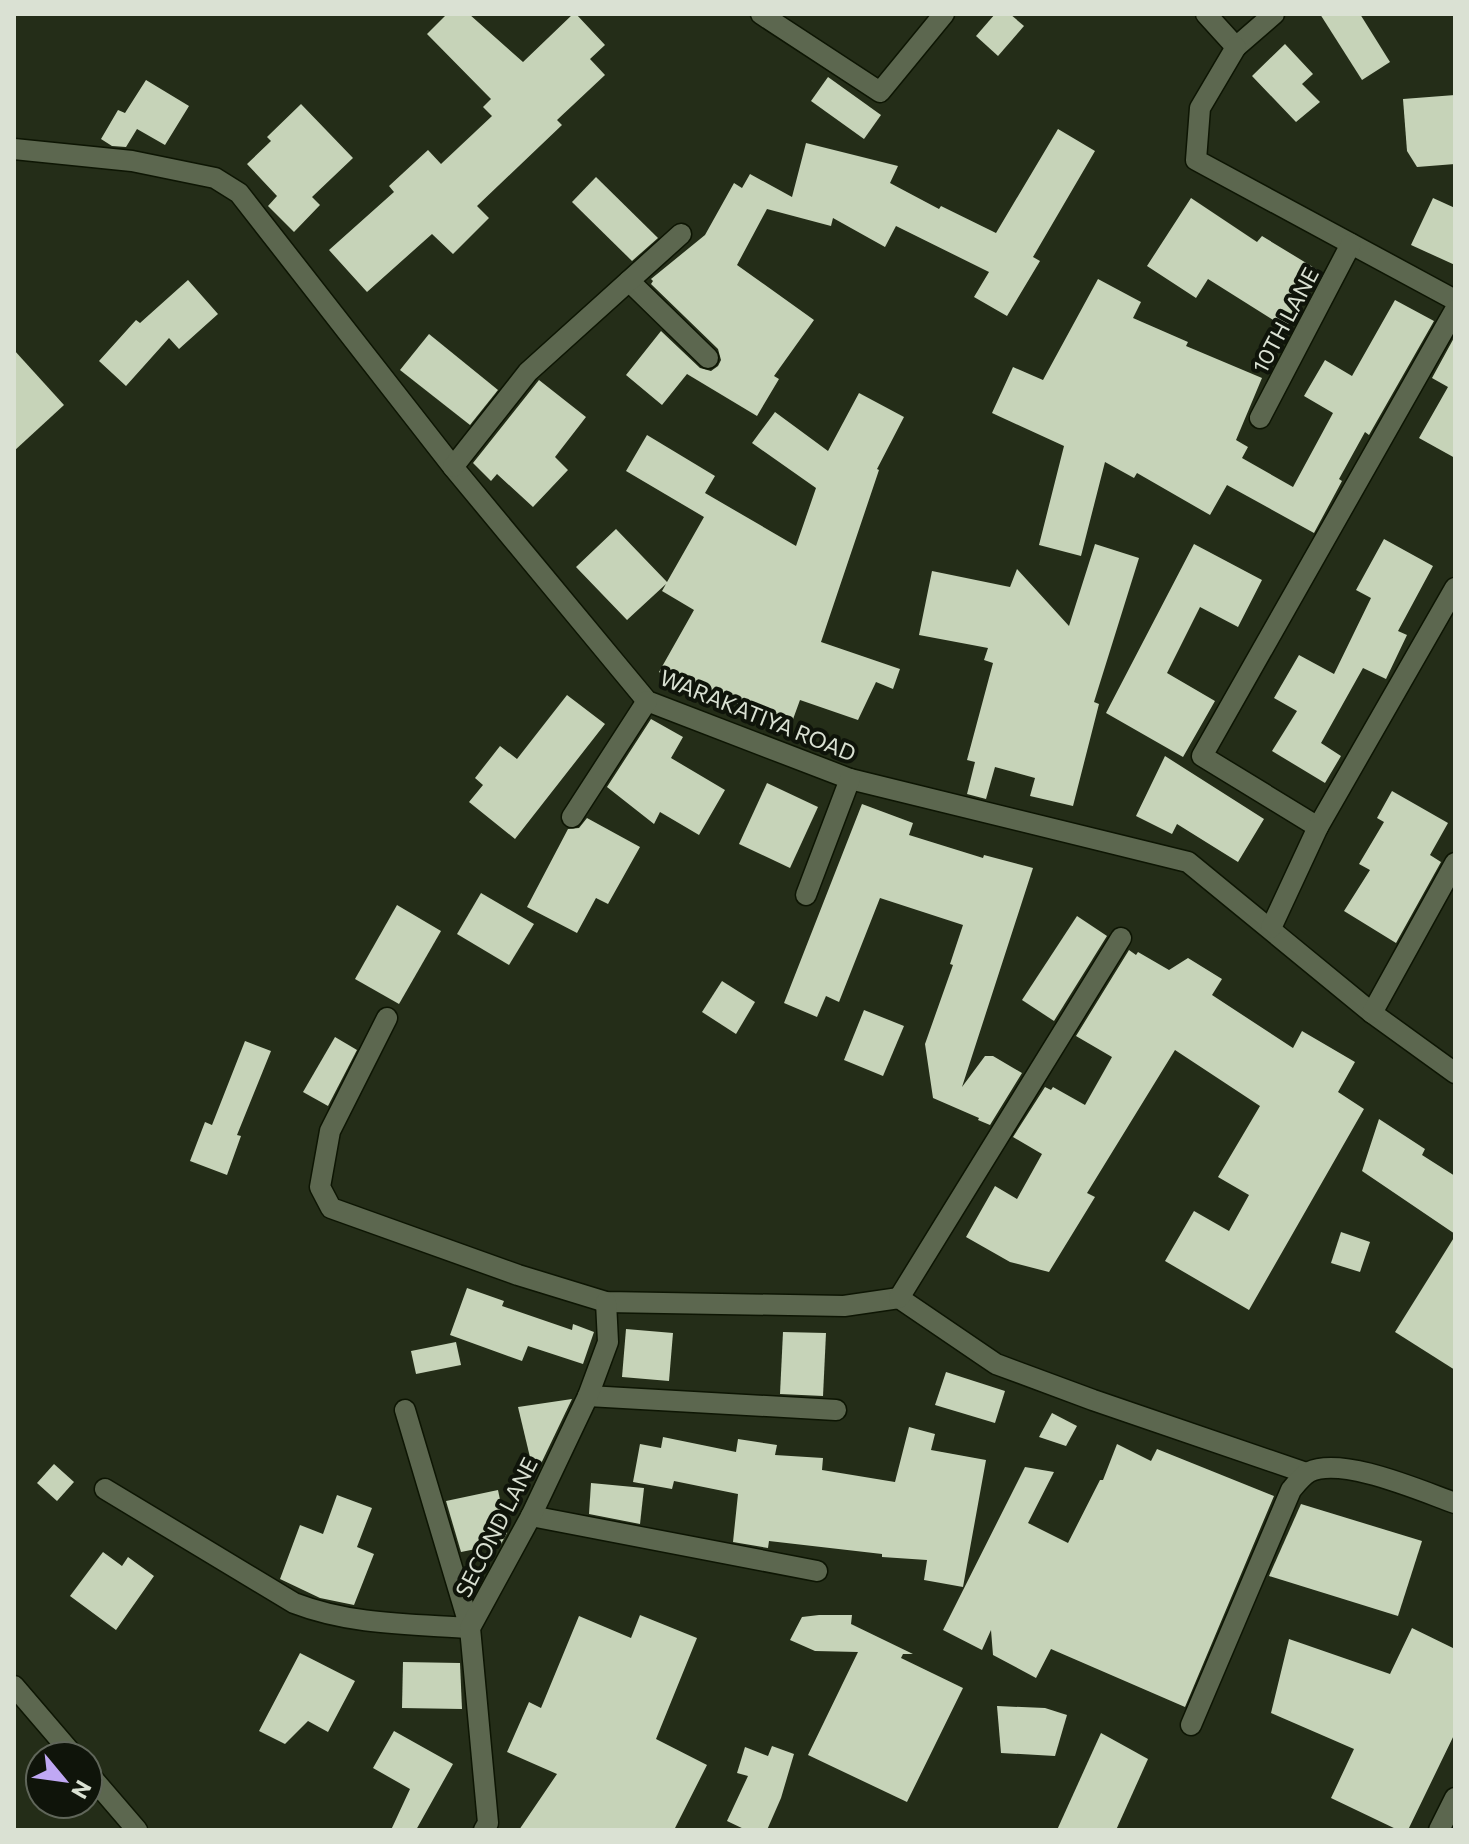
<svg xmlns="http://www.w3.org/2000/svg" width="1469" height="1844" font-family="Commissioner,sans-serif">
	<rect width="100%" height="100%" fill="#242d18"/>
	<g fill="#c6d3b8">
		<path d="M 447,14 L 469,14 L 523,62 L 573,14 L 576,14 L 605,45 L 590,59 L 605,75 L 557,120 L 562,125 L 477,206 L 489,218 L 453,254 L 432,234 L 367,292 L 329,250 L 394,192 L 389,186 L 428,150 L 441,164 L 492,116 L 483,107 L 491,99 L 427,34 Z"/>
		<path d="M 995,14 L 1010,14 L 1024,26 L 998,56 L 976,36 Z"/>
		<path d="M 1320,14 L 1360,14 L 1390,62 L 1362,80 Z"/>
		<path d="M 1285,44 L 1313,74 L 1302,84 L 1320,102 L 1296,122 L 1252,76 Z"/>
		<path d="M 828,77 L 881,115 L 864,139 L 811,101 Z"/>
		<path d="M 146,80 L 189,106 L 165,145 L 137,129 L 126,147 L 112,146 L 101,139 L 118,110 L 125,113 Z"/>
		<path d="M 1455,95 L 1455,164 L 1417,167 L 1407,151 L 1403,99 Z"/>
		<path d="M 301,104 L 353,158 L 312,197 L 320,205 L 294,232 L 268,206 L 277,196 L 247,164 L 271,141 L 267,137 Z"/>
		<path d="M 1058,129 L 1095,151 L 1033,257 L 1040,261 L 1007,316 L 974,297 L 989,272 L 896,226 L 885,247 L 833,218 L 831,226 L 767,209 L 737,265 L 814,320 L 774,376 L 779,379 L 757,416 L 687,374 L 662,405 L 626,375 L 661,331 L 700,368 L 711,371 L 718,366 L 721,360 L 718,349 L 651,284 L 653,281 L 651,279 L 705,235 L 734,183 L 742,188 L 750,174 L 792,197 L 806,143 L 898,166 L 890,183 L 939,209 L 941,206 L 996,233 Z"/>
		<path d="M 596,177 L 658,238 L 632,261 L 572,202 Z"/>
		<path d="M 1191,198 L 1257,242 L 1262,236 L 1321,272 L 1286,328 L 1208,279 L 1196,298 L 1147,266 Z"/>
		<path d="M 1433,198 L 1455,208 L 1455,265 L 1411,245 Z"/>
		<path d="M 1098,279 L 1141,302 L 1133,318 L 1188,342 L 1186,346 L 1262,378 L 1236,440 L 1248,447 L 1242,458 L 1293,487 L 1333,413 L 1304,396 L 1325,360 L 1352,376 L 1395,300 L 1434,321 L 1369,435 L 1365,432 L 1339,479 L 1342,481 L 1314,533 L 1227,485 L 1210,515 L 1137,473 L 1134,478 L 1105,462 L 1081,556 L 1039,545 L 1064,446 L 992,413 L 1013,367 L 1043,380 Z"/>
		<path d="M 188,280 L 218,314 L 179,349 L 169,338 L 126,386 L 99,361 L 136,320 L 140,323 Z"/>
		<path d="M 429,334 L 498,390 L 470,425 L 400,370 Z"/>
		<path d="M 1455,336 L 1455,458 L 1419,438 L 1448,387 L 1432,378 Z"/>
		<path d="M 14,350 L 64,405 L 14,451 Z"/>
		<path d="M 539,380 L 586,417 L 555,457 L 568,470 L 533,507 L 497,474 L 491,481 L 473,463 Z"/>
		<path d="M 859,393 L 904,417 L 877,469 L 879,470 L 821,642 L 900,669 L 893,689 L 876,682 L 858,720 L 800,700 L 792,722 L 713,696 L 710,701 L 659,672 L 694,610 L 662,591 L 666,584 L 627,620 L 576,567 L 616,529 L 667,582 L 704,517 L 626,471 L 647,435 L 715,476 L 705,493 L 796,546 L 816,488 L 752,443 L 775,412 L 828,451 Z"/>
		<path d="M 1384,539 L 1433,566 L 1398,631 L 1407,635 L 1386,679 L 1363,668 L 1321,743 L 1341,756 L 1325,783 L 1272,751 L 1297,711 L 1274,698 L 1299,655 L 1334,674 L 1371,598 L 1356,590 Z"/>
		<path d="M 1095,544 L 1139,558 L 1094,702 L 1099,704 L 1073,806 L 1030,796 L 1035,778 L 995,767 L 986,799 L 967,794 L 975,762 L 967,760 L 993,663 L 984,660 L 988,648 L 919,635 L 932,571 L 1010,587 L 1017,569 L 1069,626 Z"/>
		<path d="M 1194,544 L 1262,580 L 1238,627 L 1200,607 L 1167,673 L 1215,701 L 1183,757 L 1106,713 Z"/>
		<path d="M 567,695 L 605,724 L 515,839 L 469,802 L 483,785 L 475,778 L 500,746 L 517,759 Z"/>
		<path d="M 651,719 L 683,737 L 671,758 L 725,790 L 699,835 L 660,812 L 654,824 L 607,787 Z"/>
		<path d="M 1165,756 L 1264,819 L 1238,862 L 1177,824 L 1172,834 L 1136,816 Z"/>
		<path d="M 767,783 L 818,807 L 790,868 L 739,844 Z"/>
		<path d="M 1392,791 L 1448,823 L 1430,855 L 1441,862 L 1396,943 L 1344,911 L 1370,870 L 1359,864 L 1384,822 L 1377,818 Z"/>
		<path d="M 862,804 L 913,823 L 909,835 L 983,858 L 984,855 L 1033,868 L 962,1087 L 985,1056 L 993,1056 L 1022,1073 L 990,1125 L 978,1120 L 979,1118 L 933,1098 L 925,1044 L 953,965 L 950,964 L 963,925 L 880,898 L 839,1002 L 826,996 L 817,1017 L 784,1003 Z"/>
		<path d="M 587,818 L 640,847 L 608,904 L 596,898 L 577,933 L 527,907 L 568,829 L 579,828 Z"/>
		<path d="M 481,893 L 534,924 L 509,965 L 457,934 Z"/>
		<path d="M 397,905 L 441,931 L 399,1004 L 355,979 Z"/>
		<path d="M 1077,916 L 1107,936 L 1054,1021 L 1022,1000 Z"/>
		<path d="M 1129,950 L 1136,955 L 1138,952 L 1169,970 L 1188,958 L 1222,979 L 1212,995 L 1293,1048 L 1302,1031 L 1355,1062 L 1338,1092 L 1364,1109 L 1249,1310 L 1165,1261 L 1194,1211 L 1229,1231 L 1249,1195 L 1218,1177 L 1260,1106 L 1175,1050 L 1087,1193 L 1095,1197 L 1049,1272 L 1010,1262 L 966,1237 L 995,1186 L 1017,1199 L 1042,1154 L 1013,1137 L 1045,1087 L 1051,1090 L 1053,1087 L 1085,1105 L 1112,1057 L 1076,1036 Z"/>
		<path d="M 722,981 L 755,1002 L 736,1034 L 702,1012 Z"/>
		<path d="M 864,1010 L 904,1026 L 883,1076 L 844,1060 Z"/>
		<path d="M 335,1037 L 357,1050 L 328,1106 L 303,1092 Z"/>
		<path d="M 245,1041 L 271,1051 L 237,1135 L 241,1136 L 227,1175 L 190,1161 L 205,1122 L 212,1125 Z"/>
		<path d="M 1379,1119 L 1425,1149 L 1422,1155 L 1455,1176 L 1455,1234 L 1362,1171 Z"/>
		<path d="M 1341,1232 L 1370,1242 L 1360,1272 L 1331,1263 Z"/>
		<path d="M 1455,1236 L 1455,1370 L 1395,1332 Z"/>
		<path d="M 467,1288 L 504,1301 L 502,1306 L 572,1330 L 573,1324 L 594,1332 L 583,1364 L 528,1346 L 522,1361 L 450,1335 Z"/>
		<path d="M 626,1329 L 673,1333 L 669,1381 L 622,1377 Z"/>
		<path d="M 783,1332 L 826,1333 L 823,1396 L 780,1394 Z"/>
		<path d="M 456,1342 L 461,1365 L 416,1374 L 411,1351 Z"/>
		<path d="M 946,1372 L 1005,1391 L 995,1423 L 935,1405 Z"/>
		<path d="M 572,1399 L 536,1474 L 534,1474 L 518,1407 Z"/>
		<path d="M 1052,1413 L 1077,1426 L 1066,1446 L 1039,1437 Z"/>
		<path d="M 909,1427 L 935,1434 L 931,1450 L 986,1460 L 963,1587 L 924,1580 L 927,1560 L 882,1557 L 882,1554 L 769,1541 L 768,1548 L 733,1542 L 738,1494 L 674,1481 L 672,1489 L 633,1482 L 640,1444 L 661,1448 L 663,1437 L 736,1452 L 738,1439 L 777,1445 L 775,1455 L 823,1458 L 822,1470 L 895,1482 Z"/>
		<path d="M 1117,1444 L 1151,1461 L 1157,1449 L 1274,1496 L 1185,1707 L 1051,1649 L 1036,1678 L 993,1655 L 991,1630 L 982,1650 L 943,1630 L 1025,1467 L 1054,1472 L 1028,1523 L 1068,1543 L 1100,1480 L 1103,1480 Z"/>
		<path d="M 54,1464 L 74,1482 L 57,1501 L 37,1483 Z"/>
		<path d="M 591,1483 L 644,1488 L 640,1524 L 589,1514 Z"/>
		<path d="M 498,1490 L 507,1533 L 501,1544 L 461,1552 L 446,1501 Z"/>
		<path d="M 337,1495 L 372,1508 L 357,1547 L 374,1554 L 354,1605 L 320,1598 L 280,1579 L 300,1525 L 323,1534 Z"/>
		<path d="M 1301,1504 L 1422,1541 L 1398,1616 L 1269,1576 Z"/>
		<path d="M 103,1552 L 122,1566 L 128,1557 L 154,1576 L 116,1630 L 70,1596 Z"/>
		<path d="M 640,1615 L 697,1638 L 656,1739 L 707,1765 L 674,1830 L 519,1830 L 557,1774 L 507,1752 L 529,1702 L 541,1708 L 579,1616 L 631,1638 Z"/>
		<path d="M 819,1615 L 852,1615 L 851,1624 L 913,1654 L 903,1654 L 901,1658 L 963,1688 L 907,1802 L 808,1755 L 858,1652 L 815,1651 L 790,1640 L 802,1617 Z"/>
		<path d="M 1412,1628 L 1455,1649 L 1455,1733 L 1408,1830 L 1398,1830 L 1331,1798 L 1354,1749 L 1271,1713 L 1289,1639 L 1390,1674 Z"/>
		<path d="M 300,1653 L 355,1681 L 328,1732 L 308,1721 L 285,1744 L 259,1731 Z"/>
		<path d="M 403,1662 L 460,1663 L 462,1709 L 402,1708 Z"/>
		<path d="M 997,1706 L 1045,1708 L 1067,1715 L 1055,1756 L 1001,1753 Z"/>
		<path d="M 394,1731 L 453,1764 L 416,1830 L 391,1830 L 410,1789 L 373,1768 Z"/>
		<path d="M 1101,1733 L 1148,1759 L 1116,1830 L 1057,1830 Z"/>
		<path d="M 772,1746 L 794,1754 L 781,1798 L 767,1830 L 746,1830 L 727,1821 L 748,1776 L 737,1773 L 745,1747 L 768,1756 Z"/>
	</g>
	<g fill="none" stroke-linecap="round" stroke-linejoin="round">
		<defs>
			<g id="minor">
				<path d="M 761,14 L 880,92 L 944,14"/>
				<path d="M 1206,14 L 1236,47 L 1274,14"/>
				<path d="M 1236,47 L 1200,108 L 1196,160 L 1455,300"/>
				<path d="M 14,149 L 132,161 L 215,178 L 239,193 L 453,467 L 647,701 L 850,779 L 1188,862 L 1372,1013 L 1455,1073"/>
				<path d="M 629,281 L 708,358"/>
				<path d="M 1260,418 L 1351,244"/>
				<path d="M 453,467 L 528,372 L 681,234"/>
				<path d="M 572,817 L 647,701"/>
				<path d="M 1318,827 L 1202,756 L 1455,310"/>
				<path d="M 806,895 L 850,779"/>
				<path d="M 1271,928 L 1318,827 L 1455,588"/>
				<path d="M 1372,1013 L 1455,863"/>
				<path d="M 387,1018 L 330,1131 L 320,1187 L 331,1208 L 518,1275 L 606,1302 L 844,1306 L 899,1298 L 996,1364 L 1093,1400 L 1306,1473"/>
				<path d="M 899,1298 L 1121,938"/>
				<path d="M 588,1396 L 836,1410"/>
				<path d="M 105,1489 L 294,1603 C 351,1625 410,1624 470,1628 L 405,1410"/>
				<path d="M 531,1516 L 817,1571"/>
				<path d="M 14,1686 L 74,1756"/>
				<path d="M 1191,1725 L 1291,1490 C 1296,1484 1302,1476 1309,1472 C 1342,1456 1421,1491 1455,1503"/>
				<path d="M 88,1773 L 137,1830"/>
				<path d="M 484,1830 L 488,1823 L 470,1628 L 531,1516 L 588,1396 L 608,1342 L 606,1302"/>
				<path d="M 1439,1830 L 1455,1798"/>
			</g>
		</defs>
		<use href="#minor" stroke="#0d1503" stroke-width="23"/>
		<use href="#minor" stroke="#5c674f" stroke-width="20"/>
	</g>
	<g text-anchor="middle" dominant-baseline="central" stroke-width="8" stroke-linejoin="round" paint-order="stroke">
		<g font-size="22" fill="#dae1d3" stroke="#0f140a">
			<text transform="translate(1285 320) rotate(-62)">10TH LANE</text>
			<text transform="translate(758 715) rotate(22)">WARAKATIYA ROAD</text>
			<text transform="translate(496 1527) rotate(-63)">SECOND LANE</text>
		</g>
	</g>
	<rect width="1469" height="1844" fill="none" stroke="#dae1d3" stroke-width="32"/>
	<g transform="translate(64 1780) rotate(119)"><circle r="38" fill="#0f140a" stroke="#60665a" stroke-width="2"/>
	<path d="M0-6L14 30L0 20L-14 30Z" fill="#c0a8f4"/>
	<text y="-12" font-size="22" font-weight="bold" text-anchor="middle" fill="#dae1d3">N</text>
	</g>
</svg>
